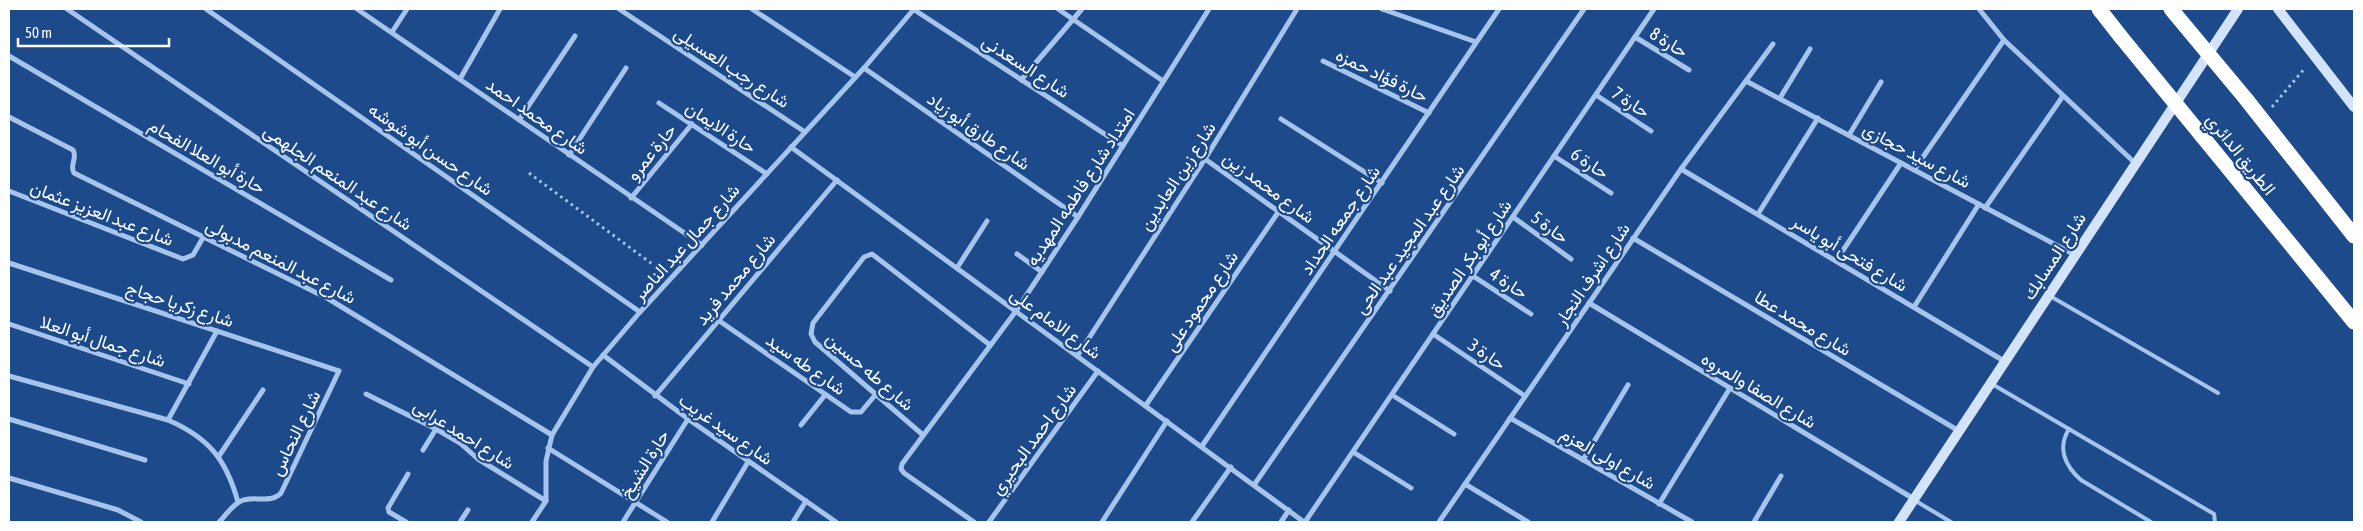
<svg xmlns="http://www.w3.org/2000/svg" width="2363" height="531" font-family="'Asap Condensed',Vazirmatn,sans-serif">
	<rect width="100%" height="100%" fill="#1c4a8a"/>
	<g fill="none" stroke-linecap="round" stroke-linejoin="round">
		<g stroke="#a7c5ec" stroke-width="3" stroke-dasharray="2.5 4" stroke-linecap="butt">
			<path d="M 2272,107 L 2305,68"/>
			<path d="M 529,173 L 663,272"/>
		</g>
		<g stroke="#a7c5ec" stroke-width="4">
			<path d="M 2050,296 L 2218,393"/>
			<path d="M 1992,384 L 2214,514 L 2215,522"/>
			<path d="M 2069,429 C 2057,448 2065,466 2081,480 L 2151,522"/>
			<path d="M 1914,500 L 1951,522"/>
		</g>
		<g stroke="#a7c5ec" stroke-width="5">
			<path d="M 67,9 L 593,367"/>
			<path d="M 206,9 L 640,312"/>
			<path d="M 357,9 L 702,245"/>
			<path d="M 619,9 L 805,132"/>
			<path d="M 752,9 L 855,77"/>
			<path d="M 913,9 L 1123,146"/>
			<path d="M 1058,9 L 1163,81"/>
			<path d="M 1382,9 L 1476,42"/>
			<path d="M 1979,9 L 2004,40 L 2135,163"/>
			<path d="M 392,32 L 407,9"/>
			<path d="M 1635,37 L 1689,70"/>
			<path d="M 9,56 L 391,280"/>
			<path d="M 1323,61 L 1429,113"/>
			<path d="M 864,68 L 1078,217"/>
			<path d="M 460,79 L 500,9"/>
			<path d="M 1021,80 L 1082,9"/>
			<path d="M 1746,81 L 2075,255"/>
			<path d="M 1596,95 L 1651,131"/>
			<path d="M 1780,98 L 1810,49"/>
			<path d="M 659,103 L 767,174"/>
			<path d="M 9,117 L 73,150 C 78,158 69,165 74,173 L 327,298 L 552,435"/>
			<path d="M 1281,119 L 1382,183"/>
			<path d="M 519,120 L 575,36"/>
			<path d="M 1849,135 L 1881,82"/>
			<path d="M 791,147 L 1304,522"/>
			<path d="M 569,155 L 626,68"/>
			<path d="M 1554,156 L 1611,193"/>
			<path d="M 1205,159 L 1390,291"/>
			<path d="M 1681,169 L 2004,361"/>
			<path d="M 1914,170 L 2004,40"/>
			<path d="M 9,191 L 183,259 L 193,255 L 204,236"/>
			<path d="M 631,198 L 692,124"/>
			<path d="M 1985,208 L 2063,96"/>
			<path d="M 1758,214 L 1818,118"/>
			<path d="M 1513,217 L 1571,259"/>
			<path d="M 1633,238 L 1959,431"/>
			<path d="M 1017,254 L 1042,272"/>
			<path d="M 1836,261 L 1901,163"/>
			<path d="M 9,263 L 339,371 L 281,493 C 270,505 252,494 239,502 C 231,507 225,516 219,522"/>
			<path d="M 957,268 L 987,221"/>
			<path d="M 1473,276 L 1531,314"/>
			<path d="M 1589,303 L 1914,499"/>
			<path d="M 1914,307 L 1979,204"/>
			<path d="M 718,320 L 851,412 L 861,412 L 876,394"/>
			<path d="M 9,324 L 189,384"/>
			<path d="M 1433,334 L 1525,396"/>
			<path d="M 603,355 L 688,419 L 836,522"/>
			<path d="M 1078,355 L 1205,159 L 1297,9"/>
			<path d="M 9,376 L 168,420 C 209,438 226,459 238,502"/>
			<path d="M 366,394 L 436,429 L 460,443 L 478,459 L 546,501"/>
			<path d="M 1392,395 L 1454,434"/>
			<path d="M 655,396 L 837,180"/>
			<path d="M 1146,405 L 1279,211"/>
			<path d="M 1510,418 L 1692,522"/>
			<path d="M 9,419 L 145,460"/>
			<path d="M 168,420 L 217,331"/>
			<path d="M 801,425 L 825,395"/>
			<path d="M 923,435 L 815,342 L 811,334 L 813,323 L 864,257 L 872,254 L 990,345"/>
			<path d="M 1202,446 L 1499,9"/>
			<path d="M 548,448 L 667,522"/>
			<path d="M 423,450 L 436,429"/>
			<path d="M 1353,452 L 1411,488"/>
			<path d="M 219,456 L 263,390"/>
			<path d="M 1583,460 L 1628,385"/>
			<path d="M 9,478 L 118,510 L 141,522"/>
			<path d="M 1465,484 L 1528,522"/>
			<path d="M 1254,485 L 1584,9"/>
			<path d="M 1659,504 L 1730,388"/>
			<path d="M 406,522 L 389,512 L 388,508 L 408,474"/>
			<path d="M 460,522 L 468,510"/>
			<path d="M 532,522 L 546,501 L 546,461 L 552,435 L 593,367 L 640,312 L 864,68 L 914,9"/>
			<path d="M 623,522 L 688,419"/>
			<path d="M 712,522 L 748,462"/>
			<path d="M 793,522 L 806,501"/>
			<path d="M 974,522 L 904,473 L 901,469 L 902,464 L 1016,311 L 1078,217 L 1209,9"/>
			<path d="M 989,522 L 1098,371"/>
			<path d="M 1102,522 L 1167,421"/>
			<path d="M 1192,522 L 1231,467"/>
			<path d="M 1281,522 L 1289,510"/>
			<path d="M 1305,522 L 1654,9"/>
			<path d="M 1439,522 L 1681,169 L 1773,44"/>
			<path d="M 1754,522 L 1781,476"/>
		</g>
		<g stroke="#d3e3f9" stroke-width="10">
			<path d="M 2278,9 L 2354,107"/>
			<path d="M 1899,522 L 2238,9"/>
		</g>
		<g stroke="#fff" stroke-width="15">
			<path d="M 2099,9 L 2121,37"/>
			<path d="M 2246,99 L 2354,236"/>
			<path d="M 2202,136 L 2354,322"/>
		</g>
		<g stroke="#fff" stroke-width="15">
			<path d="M 2171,9 L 2246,99"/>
			<path d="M 2121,37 L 2202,136"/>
		</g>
	</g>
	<g text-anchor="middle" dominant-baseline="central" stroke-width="4.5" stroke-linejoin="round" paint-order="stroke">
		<g font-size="18" fill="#fff" stroke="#1c4a8a">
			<text transform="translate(1669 42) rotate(31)">حارة 8</text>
			<text transform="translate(1026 66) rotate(33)">شارع السعدنى</text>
			<text transform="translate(732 67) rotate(33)">شارع رجب العسيلى</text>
			<text transform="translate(1382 75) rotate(26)">حارة فؤاد حمزه</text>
			<text transform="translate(1631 102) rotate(33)">حارة 7</text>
			<text transform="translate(537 116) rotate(35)">شارع محمد احمد</text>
			<text transform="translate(721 127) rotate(33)">حارة الايمان</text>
			<text transform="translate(979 131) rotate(35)">شارع طارق أبو زياد</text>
			<text transform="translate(431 149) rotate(35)">شارع حسن أبو شوشه</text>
			<text transform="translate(651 152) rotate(-51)">حارة عمرو</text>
			<text transform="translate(2241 154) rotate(51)">الطريق الدائري</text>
			<text transform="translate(1917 155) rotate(28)">شارع سيد حجازى</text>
			<text transform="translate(207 156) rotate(30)">حارة أبو العلا الفحام</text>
			<text transform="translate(1590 163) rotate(33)">حارة 6</text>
			<text transform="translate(1177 176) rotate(-57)">شارع زين العابدين</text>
			<text transform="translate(338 177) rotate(34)">شارع عبد المنعم الجلهمى</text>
			<text transform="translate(1080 187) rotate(-57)">امتداد شارع فاطمه المهديه</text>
			<text transform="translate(1269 187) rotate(36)">شارع محمد زين</text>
			<text transform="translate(102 213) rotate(21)">شارع عبد العزيز عثمان</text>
			<text transform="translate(1340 220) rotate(-56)">شارع جمعه الحداد</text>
			<text transform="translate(1550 227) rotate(36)">حارة 5</text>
			<text transform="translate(1409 239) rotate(-55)">شارع عبد المجيد عبد الحى</text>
			<text transform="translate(686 242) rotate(-48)">شارع جمال عبد الناصر</text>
			<text transform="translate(1850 253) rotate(31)">شارع فتحى أبو ياسر</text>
			<text transform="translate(2054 256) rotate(-57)">شارع المسابك</text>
			<text transform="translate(1469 258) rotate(-56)">شارع أبو بكر الصديق</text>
			<text transform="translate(281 261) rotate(27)">شارع عبد المنعم مدبولى</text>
			<text transform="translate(1592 274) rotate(-56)">شارع اشرف النجار</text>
			<text transform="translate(735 279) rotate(-50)">شارع محمد فريد</text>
			<text transform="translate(1509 283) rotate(33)">حارة 4</text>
			<text transform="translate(1201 301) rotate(-56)">شارع محمود على</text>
			<text transform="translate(180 304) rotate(18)">شارع زكريا حجاج</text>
			<text transform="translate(1056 323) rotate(36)">شارع الامام على</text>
			<text transform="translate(1803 323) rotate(31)">شارع محمد عطا</text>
			<text transform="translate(103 341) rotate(18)">شارع جمال أبو العلا</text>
			<text transform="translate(1487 354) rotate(34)">حارة 3</text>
			<text transform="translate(806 364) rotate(35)">شارع طه سيد</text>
			<text transform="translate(870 371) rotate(41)">شارع طه حسين</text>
			<text transform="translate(1759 390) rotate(31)">شارع الصفا والمروه</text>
			<text transform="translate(726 429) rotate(35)">شارع سيد غريب</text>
			<text transform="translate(295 433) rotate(-64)">شارع النحاس</text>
			<text transform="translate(464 434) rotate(32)">شارع احمد عرابى</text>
			<text transform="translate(1033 439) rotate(-54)">شارع احمد البحيري</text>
			<text transform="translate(1608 458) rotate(30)">شارع اولى العزم</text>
			<text transform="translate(644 464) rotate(-58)">حارة الشيخ</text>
		</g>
	</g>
	<rect width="2363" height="531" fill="none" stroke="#ffffff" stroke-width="20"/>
	<path d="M18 38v8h151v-8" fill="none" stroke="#ffffff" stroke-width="2.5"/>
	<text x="25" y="38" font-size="15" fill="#ffffff" stroke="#1c4a8a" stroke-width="4" paint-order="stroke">50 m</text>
</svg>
